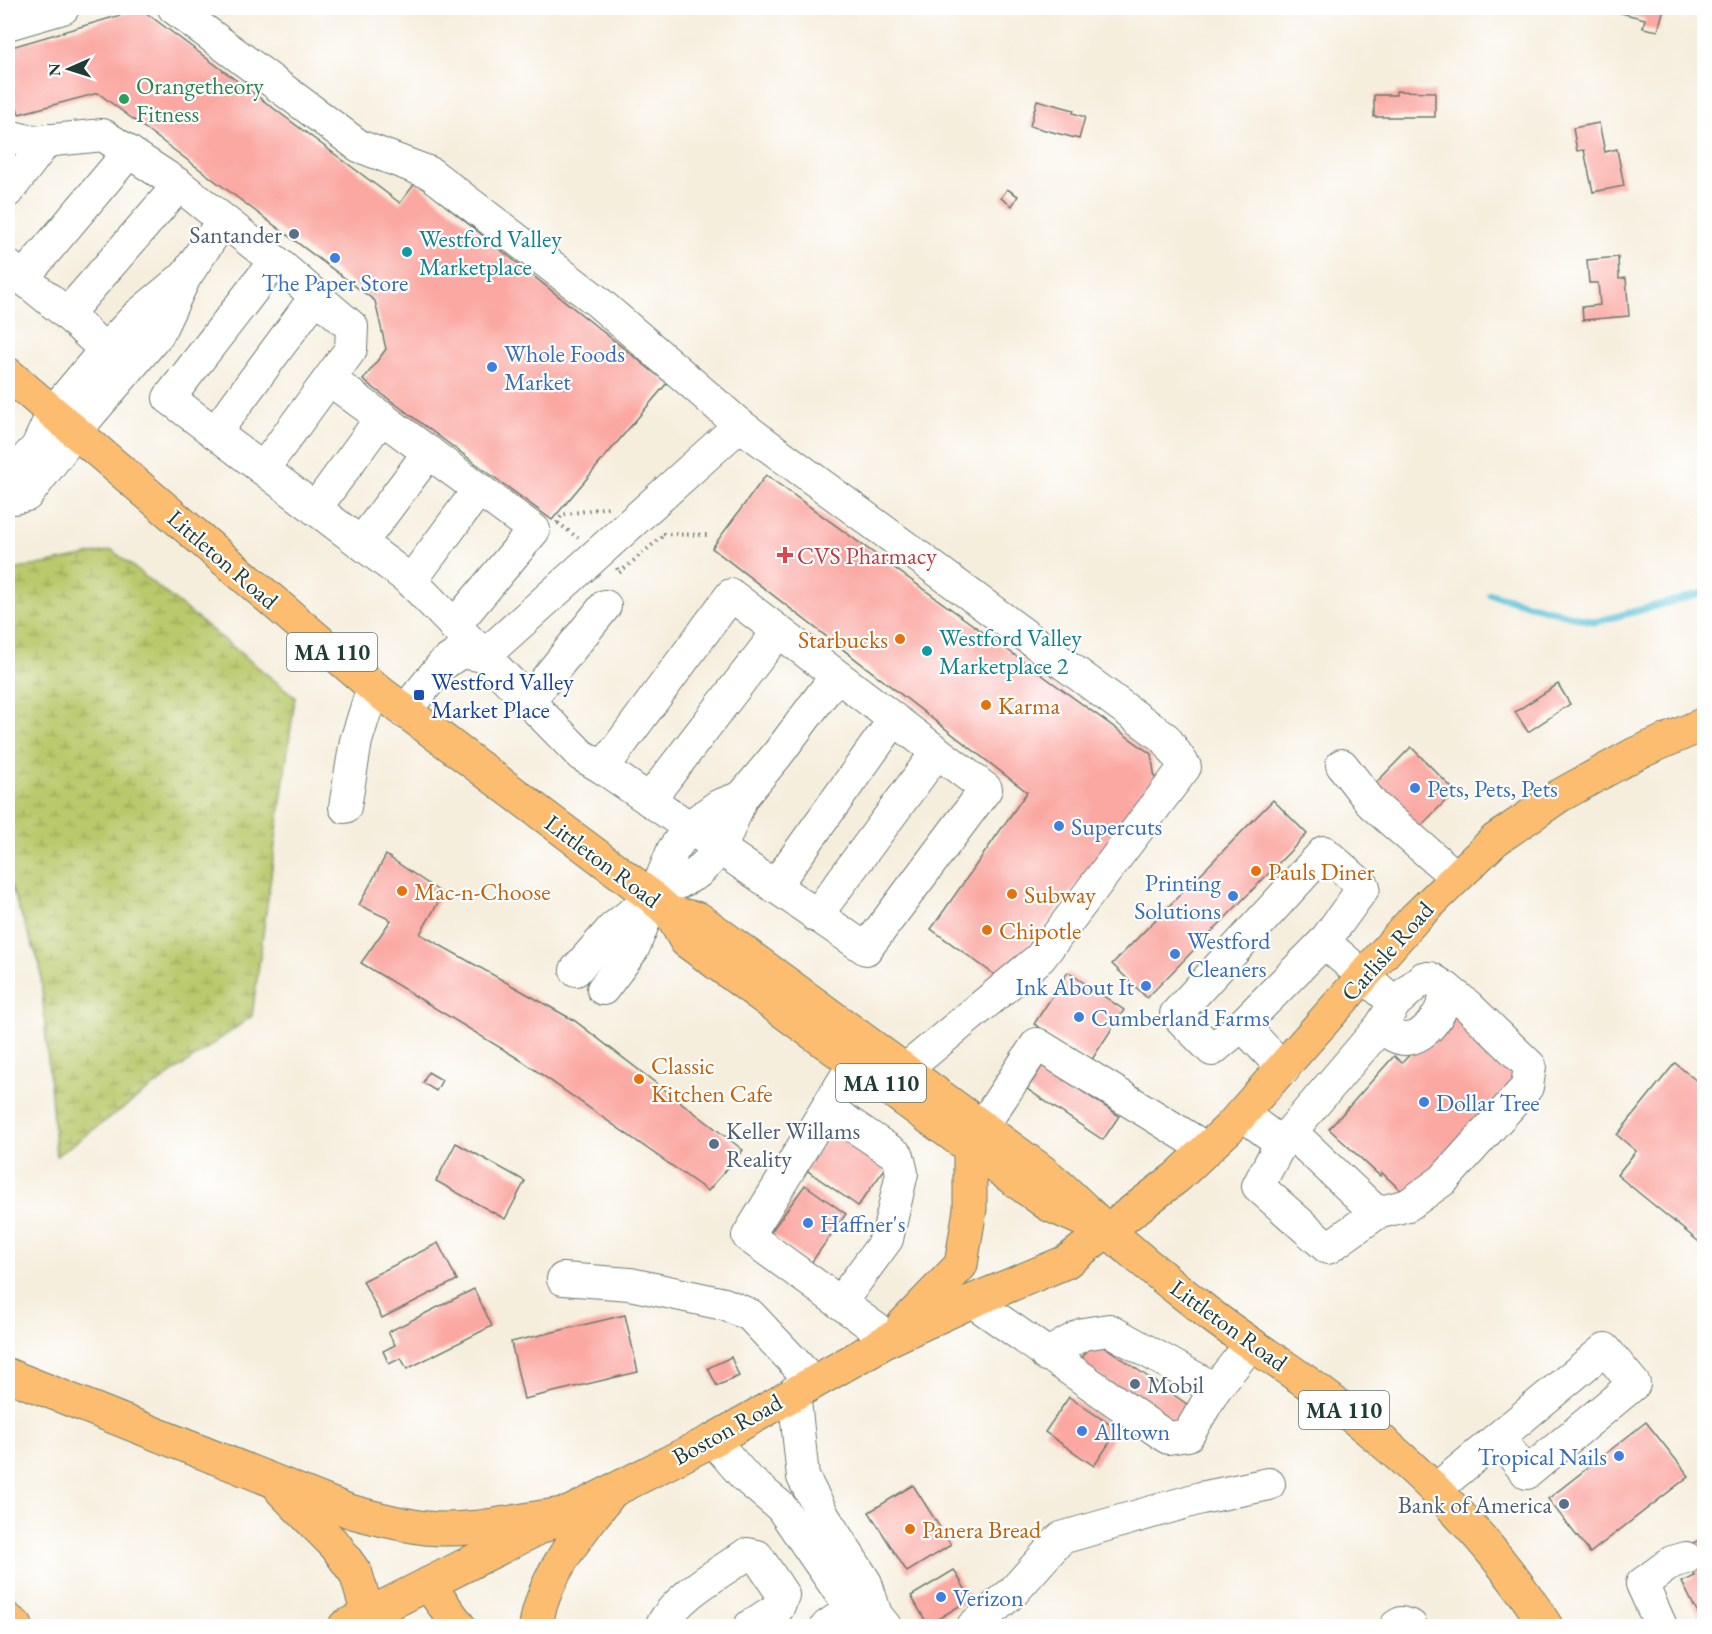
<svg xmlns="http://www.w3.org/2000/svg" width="1712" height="1634" font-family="'EB Garamond',serif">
	<defs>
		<pattern id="wetland-marsh" width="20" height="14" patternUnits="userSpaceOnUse" patternTransform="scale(1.5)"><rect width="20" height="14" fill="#bac96c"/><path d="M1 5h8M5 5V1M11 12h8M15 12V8" fill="none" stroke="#97a45a"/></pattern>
	</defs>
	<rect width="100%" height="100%" fill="#fff"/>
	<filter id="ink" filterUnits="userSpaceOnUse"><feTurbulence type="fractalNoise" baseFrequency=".0167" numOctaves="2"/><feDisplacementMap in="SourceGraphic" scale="12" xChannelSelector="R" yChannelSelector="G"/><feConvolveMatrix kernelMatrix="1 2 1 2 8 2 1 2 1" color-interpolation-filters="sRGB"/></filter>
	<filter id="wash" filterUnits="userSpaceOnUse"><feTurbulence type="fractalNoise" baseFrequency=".008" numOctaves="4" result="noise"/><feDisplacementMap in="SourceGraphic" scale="24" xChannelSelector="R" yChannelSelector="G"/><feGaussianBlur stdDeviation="1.35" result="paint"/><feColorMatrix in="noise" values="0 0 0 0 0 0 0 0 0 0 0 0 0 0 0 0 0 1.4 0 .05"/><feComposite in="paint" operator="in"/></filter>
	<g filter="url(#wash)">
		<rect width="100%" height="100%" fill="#f6eedd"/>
		<path fill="url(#wetland-marsh)" stroke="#6c8350" stroke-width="1.5" d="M 112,550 L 295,697 L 252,1016 L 56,1156 L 40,965 L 8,880 L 8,571 Z"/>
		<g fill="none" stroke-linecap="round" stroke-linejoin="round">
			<path stroke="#5bc2d8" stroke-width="7" d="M 1490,594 L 1595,622 L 1704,593"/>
		</g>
		<g id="blocks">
			<g fill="#fba8a2">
				<path d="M 1601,8 L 1664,8 L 1658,31 L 1643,28 L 1645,19 Z"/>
				<path d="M 141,9 L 400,203 L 416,182 L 667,383 L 552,520 L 363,380 L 386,349 L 375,301 L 98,93 L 19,114 L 8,78 L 8,48 Z"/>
				<path d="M 1396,91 L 1435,92 L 1435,117 L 1374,117 L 1374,95 L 1396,95 Z"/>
				<path d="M 1037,100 L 1074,110 L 1073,113 L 1085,117 L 1079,139 L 1030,126 Z"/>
				<path d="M 1599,123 L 1605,152 L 1617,149 L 1624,186 L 1593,192 L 1584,150 L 1577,151 L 1573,128 Z"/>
				<path d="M 1007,189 L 1018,196 L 1012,206 L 1001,198 Z"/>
				<path d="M 1618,257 L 1619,279 L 1626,278 L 1629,316 L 1583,320 L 1582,307 L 1600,305 L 1598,283 L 1589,283 L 1587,260 Z"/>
				<path d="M 766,475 L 1151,754 L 1156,784 L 1002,980 L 931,929 L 1027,792 L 712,548 Z"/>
				<path d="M 1558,684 L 1570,704 L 1528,732 L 1515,712 Z"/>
				<path d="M 1411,747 L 1455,791 L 1419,828 L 1374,785 Z"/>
				<path d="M 1273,800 L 1307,834 L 1147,998 L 1112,964 Z"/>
				<path d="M 386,855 L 443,894 L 420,934 L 575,1021 L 743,1150 L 708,1191 L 522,1061 L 361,963 L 391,920 L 359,905 Z"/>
				<path d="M 1068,972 L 1124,1010 L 1091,1061 L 1034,1024 Z"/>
				<path d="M 1449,1010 L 1520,1074 L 1415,1191 L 1406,1195 L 1382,1173 L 1380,1176 L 1329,1129 L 1394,1056 L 1402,1063 Z"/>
				<path d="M 1675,1063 L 1704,1087 L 1704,1246 L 1617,1175 L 1636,1151 L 1617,1135 Z"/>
				<path d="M 1043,1065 L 1119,1116 L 1103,1140 L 1027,1089 Z"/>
				<path d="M 428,1072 L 442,1080 L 436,1091 L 423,1083 Z"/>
				<path d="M 840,1121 L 892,1159 L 858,1206 L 805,1169 Z"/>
				<path d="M 456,1143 L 525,1181 L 505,1219 L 436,1181 Z"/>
				<path d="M 805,1185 L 846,1214 L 811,1263 L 770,1233 Z"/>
				<path d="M 438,1243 L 457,1280 L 382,1318 L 363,1281 Z"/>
				<path d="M 474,1289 L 492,1326 L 407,1369 L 401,1358 L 389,1364 L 383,1351 L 395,1345 L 388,1332 Z"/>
				<path d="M 625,1315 L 638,1372 L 524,1399 L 511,1342 Z"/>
				<path d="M 1095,1340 L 1191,1407 L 1176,1429 L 1079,1362 Z"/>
				<path d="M 731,1357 L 739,1376 L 717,1386 L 708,1368 Z"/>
				<path d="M 1069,1397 L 1118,1430 L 1094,1466 L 1045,1432 Z"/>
				<path d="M 1646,1422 L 1689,1476 L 1590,1553 L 1548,1499 Z"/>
				<path d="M 913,1485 L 951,1545 L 907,1572 L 869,1512 Z"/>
				<path d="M 1703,1538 L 1704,1541 L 1704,1626 L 1682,1582 L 1695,1576 L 1681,1549 Z"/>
				<path d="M 954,1570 L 971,1599 L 928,1625 L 911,1596 Z"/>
			</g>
		</g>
	</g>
	<g filter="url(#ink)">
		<use href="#blocks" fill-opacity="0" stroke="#6a7b6f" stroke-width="1.5"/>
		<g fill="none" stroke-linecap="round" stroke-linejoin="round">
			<defs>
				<g id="minor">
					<path d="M 174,8 L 359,146 L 430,173 L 597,301 L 740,425 L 1166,739 L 1185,767 L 1040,958 L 905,1070"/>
					<path d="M 8,24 L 63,8"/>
					<path d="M 8,136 L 34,142 L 103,135 L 179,185"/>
					<path d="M 8,191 L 47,140"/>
					<path d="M 8,266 L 67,314 L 179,185 L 275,261 L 169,398 L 411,581 L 581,755 L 603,768"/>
					<path d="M 23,278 L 129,152"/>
					<path d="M 67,314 L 105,350"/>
					<path d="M 329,379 L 534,530 L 454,626"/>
					<path d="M 215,433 L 316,296"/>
					<path d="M 263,469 L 351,349 L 352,327 L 275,261"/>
					<path d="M 8,478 L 37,447 L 53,412 L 105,350 L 138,315 L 179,281"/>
					<path d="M 14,498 L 27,495 L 75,432 L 158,334 L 185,277 L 223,220"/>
					<path d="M 315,509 L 382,417"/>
					<path d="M 361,543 L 429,452"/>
					<path d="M 411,581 L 479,489"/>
					<path d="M 731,595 L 986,789 L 866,949 L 603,768 Z"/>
					<path d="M 528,702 L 605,606"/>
					<path d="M 404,712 L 443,664 L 461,652 L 484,656 L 740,425"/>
					<path d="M 1342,765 L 1373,805 L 1455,876"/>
					<path d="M 649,800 L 778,632"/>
					<path d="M 345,807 L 356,741 L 373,687"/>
					<path d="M 774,887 L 894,720"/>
					<path d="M 816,916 L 937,752"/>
					<path d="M 576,970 L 612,929 L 652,897 L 697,873 L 720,850 L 742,797 L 777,755 L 836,676"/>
					<path d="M 603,989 L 633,949 L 673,850 L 690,826 L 718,806 L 742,797"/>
					<path d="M 1242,1025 L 1324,942"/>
					<path d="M 1380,1027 C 1388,1032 1396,1039 1405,1039 C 1427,1039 1447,1007 1446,988 L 1430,978 L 1423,978 L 1395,1003"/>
					<path d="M 854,1064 L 748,1236 L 890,1339"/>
					<path d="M 827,1108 L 898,1156 L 902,1173 L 887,1239 L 840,1303"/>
					<path d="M 1242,1114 L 1281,1143 L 1380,1027 L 1395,1003 L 1324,942 L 1364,887 L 1324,852 L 1176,1014 L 1212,1050 L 1242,1025 L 1284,1069"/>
					<path d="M 982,1127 L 1037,1044 L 1207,1149"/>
					<path d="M 1281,1143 L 1258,1186 L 1328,1248 L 1377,1213 L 1291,1132"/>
					<path d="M 1377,1213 L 1408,1205 L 1443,1180 L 1527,1087 L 1530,1066 L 1468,1006 L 1446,988"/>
					<path d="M 563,1279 L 630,1284 L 724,1304 L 750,1315 L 813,1382"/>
					<path d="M 972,1301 L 1168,1438 L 1188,1435 L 1215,1389 L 1251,1344"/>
					<path d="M 1046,1355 L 1083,1334 L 1109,1330 L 1215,1389"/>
					<path d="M 794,1392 L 803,1477 L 824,1517 L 866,1583 L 876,1615"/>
					<path d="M 713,1440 L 745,1477 L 781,1507 L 843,1597 L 876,1615 L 885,1626"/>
					<path d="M 1435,1490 L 1605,1349 L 1634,1384 L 1527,1473 L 1498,1438"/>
					<path d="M 661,1626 C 679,1594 718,1574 747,1554 L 757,1556 L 783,1595 L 778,1608 L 750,1626"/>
					<path d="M 827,1626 L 858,1605"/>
					<path d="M 973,1626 L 1013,1592 L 1061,1538 L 1201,1498 L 1269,1484"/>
					<path d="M 1396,1626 L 1401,1623 L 1411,1626"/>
					<path d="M 1661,1626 L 1642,1584 L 1672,1562 L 1686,1558"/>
				</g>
				<g id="major">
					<path d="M 8,374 L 373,687 L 652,897 L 670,913 L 686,941 L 1049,1205 L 1108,1231"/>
					<path d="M 670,913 L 699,919 L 1038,1168 C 1064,1187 1085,1211 1109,1232 C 1141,1260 1174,1287 1208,1313 C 1243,1340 1281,1363 1316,1389 C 1405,1454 1487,1533 1546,1626"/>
					<path d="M 903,1325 L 961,1265 L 970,1209 L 970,1147"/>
					<path d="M 345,1626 L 713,1440 L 890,1339 L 972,1301 L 1066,1262 L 1177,1177 L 1229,1128 L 1415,918 L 1495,840 L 1559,796 L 1635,754 L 1704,724"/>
				</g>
				<g id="highway">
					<path d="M 8,1375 L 349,1511 C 375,1518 400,1525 426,1528 C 471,1533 520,1519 564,1514"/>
					<path d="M 282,1491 L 336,1546 L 356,1574 L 368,1614"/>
					<path d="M 428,1584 L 459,1626"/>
					<path d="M 8,1620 L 16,1626"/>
					<path d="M 536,1626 C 543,1575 582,1530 613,1490"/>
				</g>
			</defs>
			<use href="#minor" stroke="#6a7b6f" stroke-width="34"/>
			<use href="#major" stroke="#6a7b6f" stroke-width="35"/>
			<use href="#highway" stroke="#6a7b6f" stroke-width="35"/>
			<g stroke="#6a7b6f" stroke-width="4" stroke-dasharray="1.5 4.5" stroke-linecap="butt">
				<path d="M 557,523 L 562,515 L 608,507"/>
				<path d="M 558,523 L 578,538"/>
				<path d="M 663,534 L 709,535"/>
				<path d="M 617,568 L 619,573 L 665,534"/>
			</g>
			<use href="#minor" stroke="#fff" stroke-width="32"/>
			<use href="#major" stroke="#fcbd6f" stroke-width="33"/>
			<use href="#highway" stroke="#fcbd6f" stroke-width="33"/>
		</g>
	</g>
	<circle fill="#2e9e5b" stroke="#fff" stroke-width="2" cx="124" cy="99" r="6"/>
	<g fill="#5c6f8a" stroke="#fff" stroke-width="2">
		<circle cx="294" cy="234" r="6"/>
		<circle cx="714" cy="1144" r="6"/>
		<circle cx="1135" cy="1384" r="6"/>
		<circle cx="1564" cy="1504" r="6"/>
	</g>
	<g fill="#0f9aa8" stroke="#fff" stroke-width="2">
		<circle cx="407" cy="252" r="6"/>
		<circle cx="927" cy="651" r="6"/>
	</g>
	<g fill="#3f7fe0" stroke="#fff" stroke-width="2">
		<circle cx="335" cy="258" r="6"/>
		<circle cx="492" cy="367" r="6"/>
		<circle cx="1415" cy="788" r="6"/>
		<circle cx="1059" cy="826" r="6"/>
		<circle cx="1233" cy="896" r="6"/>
		<circle cx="1175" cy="954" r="6"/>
		<circle cx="1146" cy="986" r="6"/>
		<circle cx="1079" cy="1017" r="6"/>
		<circle cx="1424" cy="1102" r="6"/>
		<circle cx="808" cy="1223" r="6"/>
		<circle cx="1082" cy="1431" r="6"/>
		<circle cx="1619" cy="1456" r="6"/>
		<circle cx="941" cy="1597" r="6"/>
	</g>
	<path fill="#e0444e" stroke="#fff" stroke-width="2" d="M782 546h6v6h6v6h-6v6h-6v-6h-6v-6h6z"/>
	<g fill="#e8710a" stroke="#fff" stroke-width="2">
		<circle cx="900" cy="639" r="6"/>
		<circle cx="986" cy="705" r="6"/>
		<circle cx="1256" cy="871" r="6"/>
		<circle cx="402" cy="891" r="6"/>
		<circle cx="1012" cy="894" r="6"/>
		<circle cx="987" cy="930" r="6"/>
		<circle cx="639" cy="1079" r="6"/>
		<circle cx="910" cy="1529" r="6"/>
	</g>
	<rect fill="#1a4fb4" stroke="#fff" stroke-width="2" x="413" y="689" width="12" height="12" rx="3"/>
	<g text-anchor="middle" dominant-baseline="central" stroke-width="4.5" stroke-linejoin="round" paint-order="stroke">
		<g fill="#fff" stroke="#627771" stroke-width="1.5">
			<rect x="287" y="633" width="90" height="38" rx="4.5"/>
			<rect x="836" y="1064" width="90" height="38" rx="4.5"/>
			<rect x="1299" y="1391" width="90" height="38" rx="4.5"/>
		</g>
		<g font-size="22" font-weight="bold" fill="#1f3d34">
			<text x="332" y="652">MA 110</text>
			<text x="881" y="1083">MA 110</text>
			<text x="1344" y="1410">MA 110</text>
		</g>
		<g font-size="24" fill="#27864d" stroke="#fff" text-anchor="start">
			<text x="136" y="85">Orangetheory<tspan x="136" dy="28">Fitness</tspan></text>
		</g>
		<g font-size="24" fill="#4e5e75" stroke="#fff" text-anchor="end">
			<text x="282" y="234">Santander</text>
			<text x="726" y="1130" text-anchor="start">Keller Willams<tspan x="726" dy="28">Reality</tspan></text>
			<text x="1147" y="1384" text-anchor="start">Mobil</text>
			<text x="1552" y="1504">Bank of America</text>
		</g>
		<g font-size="24" fill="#0d838f" stroke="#fff" text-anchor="start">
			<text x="419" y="238">Westford Valley<tspan x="419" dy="28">Marketplace</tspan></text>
			<text x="939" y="637">Westford Valley<tspan x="939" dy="28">Marketplace 2</tspan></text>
		</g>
		<g font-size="24" fill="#366cbe" stroke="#fff" text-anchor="start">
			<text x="335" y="282" text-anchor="middle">The Paper Store</text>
			<text x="504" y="353">Whole Foods<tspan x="504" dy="28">Market</tspan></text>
			<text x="1427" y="788">Pets, Pets, Pets</text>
			<text x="1071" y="826">Supercuts</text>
			<text x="1221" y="882" text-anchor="end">Printing<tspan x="1221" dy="28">Solutions</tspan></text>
			<text x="1187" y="940">Westford<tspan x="1187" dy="28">Cleaners</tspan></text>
			<text x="1134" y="986" text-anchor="end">Ink About It</text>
			<text x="1091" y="1017">Cumberland Farms</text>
			<text x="1436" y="1102">Dollar Tree</text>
			<text x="820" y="1223">Haffner's</text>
			<text x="1094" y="1431">Alltown</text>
			<text x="1607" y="1456" text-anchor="end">Tropical Nails</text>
			<text x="953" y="1597">Verizon</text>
		</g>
		<g font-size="24" fill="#be3a42" stroke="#fff" text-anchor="start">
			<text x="797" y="555">CVS Pharmacy</text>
		</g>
		<g font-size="24" fill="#1f3d34" stroke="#fff">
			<text transform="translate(223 559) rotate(41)">Littleton Road</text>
			<text transform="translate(603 861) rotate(37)">Littleton Road</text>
			<text transform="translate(1387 951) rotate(-48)">Carlisle Road</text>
			<text transform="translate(1229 1325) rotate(36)">Littleton Road</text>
			<text transform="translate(727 1429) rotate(-29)">Boston Road</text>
		</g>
		<g font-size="24" fill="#c56008" stroke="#fff" text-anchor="start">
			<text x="888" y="639" text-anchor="end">Starbucks</text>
			<text x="998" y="705">Karma</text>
			<text x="1268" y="871">Pauls Diner</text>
			<text x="414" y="891">Mac-n-Choose</text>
			<text x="1024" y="894">Subway</text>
			<text x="999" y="930">Chipotle</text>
			<text x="651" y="1065">Classic<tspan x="651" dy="28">Kitchen Cafe</tspan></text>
			<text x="922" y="1529">Panera Bread</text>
		</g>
		<g font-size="24" fill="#164399" stroke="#fff" text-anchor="start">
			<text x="431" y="681">Westford Valley<tspan x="431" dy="28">Market Place</tspan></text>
		</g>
	</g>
	<rect width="1712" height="1634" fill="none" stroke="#fff" stroke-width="30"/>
	<g transform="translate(69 69) rotate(267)" stroke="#ffffff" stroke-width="4.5" paint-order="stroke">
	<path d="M0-4.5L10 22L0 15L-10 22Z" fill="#1f3d34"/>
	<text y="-9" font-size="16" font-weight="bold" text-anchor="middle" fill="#1f3d34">N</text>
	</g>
</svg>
